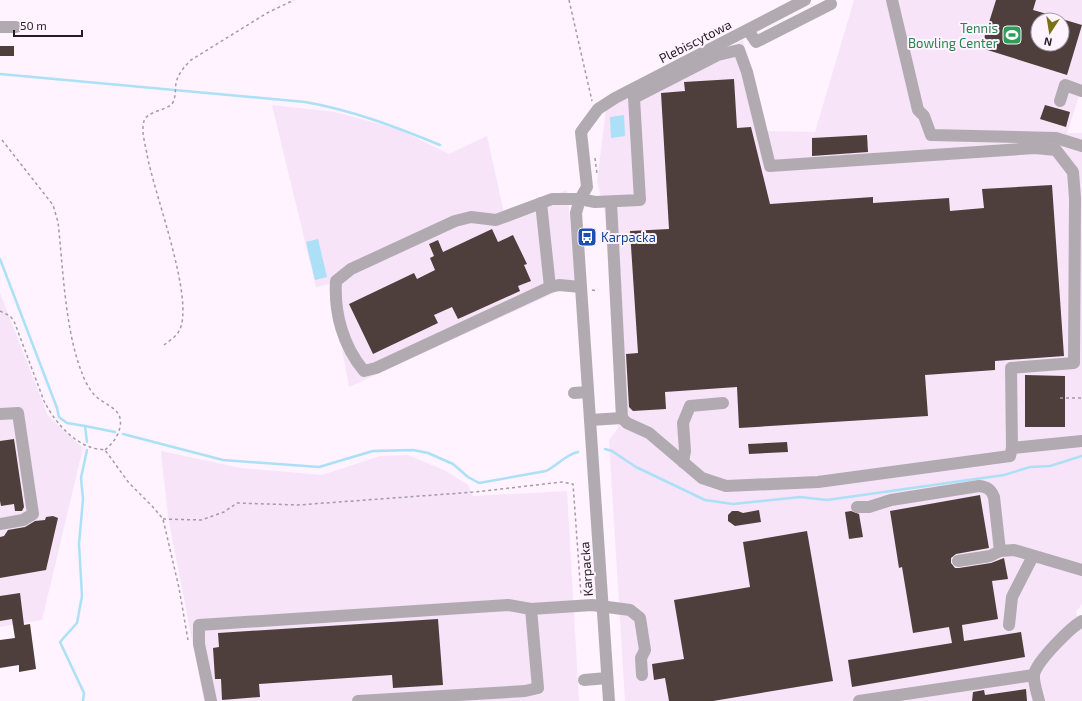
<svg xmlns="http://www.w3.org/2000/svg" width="1082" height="701" font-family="'Exo 2',sans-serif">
	<rect width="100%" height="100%" fill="#fef3ff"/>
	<g fill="#f7e4f9" fill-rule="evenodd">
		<path d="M 854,0 L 1082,0 L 1082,87 L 1067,133 L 1082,133 L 1082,604 L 1076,612 L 1082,629 L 1082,701 L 625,701 L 609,440 L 618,428 L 605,212 L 597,182 L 606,109 L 743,40 L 765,131 L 815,132 ZM 1038,20 L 1062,20 L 1062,44 L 1038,44 Z"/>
		<path d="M 272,105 L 335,112 L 398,129 L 449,154 L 487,136 L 504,213 L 567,190 L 576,283 L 349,387 L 330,284 L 316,287 Z"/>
		<path d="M 0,293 L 48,416 L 83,448 L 42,620 L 0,627 Z"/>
		<path d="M 161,451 L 241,468 L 322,475 L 380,456 L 408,455 L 446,471 L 468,485 L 473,496 L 567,491 L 579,701 L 204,701 L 168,517 Z"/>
	</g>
	<g fill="#abe0f6">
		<path d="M 624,115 L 625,136 L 611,138 L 610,117 Z"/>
		<path d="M 318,239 L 327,277 L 315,280 L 306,242 Z"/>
	</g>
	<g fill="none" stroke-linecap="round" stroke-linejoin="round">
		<g stroke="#abe0f6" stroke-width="2.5">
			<path d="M 0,74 L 305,102 C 352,110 396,127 440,145"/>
			<path d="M 0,259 L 57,408 L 59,417 L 67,423 L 85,426 L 87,442"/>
			<path d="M 85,426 L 115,432"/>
			<path d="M 123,434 L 223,460 L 319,467 L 373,451 L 413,450 L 428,453 L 453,464 L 468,477 L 479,483 L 546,471 C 558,465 565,455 578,452"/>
			<path d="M 605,449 L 612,451 L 636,467 L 705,500 L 733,504 L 800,497 L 827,500 L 1004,475 L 1030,467 L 1050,466 L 1082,456"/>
			<path d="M 83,701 L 84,693 L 60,642 L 77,623 L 82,596 L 79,544 L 83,499 L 81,478 L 87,450"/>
		</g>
	</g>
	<g fill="#4f3f3c">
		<path d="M 996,0 L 1036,0 L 1033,10 L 1061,18 L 1061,20 L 1038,20 L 1038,44 L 1062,44 L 1062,19 L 1082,25 L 1067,75 L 981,48 Z"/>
		<rect x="0" y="46" width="14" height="10"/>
		<path d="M 734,79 L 737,128 L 751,127 L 770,204 L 873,197 L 873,203 L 949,198 L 950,211 L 984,208 L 982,189 L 1052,185 L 1064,356 L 995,361 L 995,370 L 925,375 L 928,416 L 739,428 L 737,387 L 665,392 L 666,409 L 633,411 L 629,407 L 626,354 L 638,353 L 630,231 L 669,229 L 661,93 L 685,91 L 684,82 Z"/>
		<path d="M 1045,105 L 1070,112 L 1066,127 L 1040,119 Z"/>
		<path d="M 867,135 L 868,152 L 812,156 L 812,138 Z"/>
		<path d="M 492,229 L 498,242 L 513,235 L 527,264 L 524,265 L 531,281 L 518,286 L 520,291 L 458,319 L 452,307 L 434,315 L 438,323 L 373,354 L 349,304 L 414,273 L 417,279 L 435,270 L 430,258 L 434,256 L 429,244 L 438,240 L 443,252 Z"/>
		<path d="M 1025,375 L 1065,376 L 1065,427 L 1025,427 Z"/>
		<path d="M 14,439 L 24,507 L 22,511 L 15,511 L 14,504 L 1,506 L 0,501 L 0,441 Z"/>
		<path d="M 787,442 L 788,452 L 749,454 L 748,444 Z"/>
		<path d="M 980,495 L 989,548 L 956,554 L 951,558 L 951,563 L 955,568 L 959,568 L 991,563 L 1004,558 L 1008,579 L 992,581 L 998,619 L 962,625 L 964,641 L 1021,632 L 1025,657 L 852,687 L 848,660 L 952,643 L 949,627 L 913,633 L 902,567 L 899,568 L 890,511 Z"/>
		<path d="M 759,510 L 761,522 L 735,526 L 728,521 L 728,515 L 732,511 L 738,511 L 743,513 Z"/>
		<path d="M 851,511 L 859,514 L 863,537 L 849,539 L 845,512 Z"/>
		<path d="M 53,516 L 58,518 L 46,570 L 0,578 L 0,537 L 4,536 L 8,530 L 25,527 L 35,521 L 45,520 L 46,517 Z"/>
		<path d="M 807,531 L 833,681 L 713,701 L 669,701 L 665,678 L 654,680 L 652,664 L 684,659 L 674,600 L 750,587 L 743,542 Z"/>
		<path d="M 20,593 L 24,625 L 30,624 L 36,669 L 19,672 L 19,665 L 0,668 L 0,640 L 15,638 L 12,619 L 0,621 L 0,596 Z"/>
		<path d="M 438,619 L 443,685 L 393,688 L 392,675 L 259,684 L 260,697 L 222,700 L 221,679 L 215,679 L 213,648 L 219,647 L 218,633 Z"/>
		<path d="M 1026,689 L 1027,701 L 972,701 L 973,692 L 984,690 L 985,695 Z"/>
	</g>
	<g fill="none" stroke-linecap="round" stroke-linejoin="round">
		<g stroke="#a39ba4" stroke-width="1.5" stroke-dasharray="3 3" stroke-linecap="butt">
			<path d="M 569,0 L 592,101"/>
			<path d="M 2,140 L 53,205 L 58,222 C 63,267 65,331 82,373 C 84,379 88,387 92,392 C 102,406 124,406 120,427 C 118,437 112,444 105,450"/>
			<path d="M 595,158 L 597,174"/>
			<path d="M 592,290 L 598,291"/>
			<path d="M 0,311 L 10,316 L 14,321 L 44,401 C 53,419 70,440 90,447 C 94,449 100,449 105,450 L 129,483 L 152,506 L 163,519 L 179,588 L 188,640"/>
			<path d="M 164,345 C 169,341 176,337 179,331 C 196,301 153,191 147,154 C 145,144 141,130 144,121 C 147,111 165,111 172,104 C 176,98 175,90 176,83 C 178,74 184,67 191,60 L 267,13 L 294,0"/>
			<path d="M 1060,398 L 1082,398"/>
			<path d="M 163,519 L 201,520 L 224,512 L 237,503 L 298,505 L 475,492 L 562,482 L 573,484 L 581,595"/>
		</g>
		<g stroke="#b1abb1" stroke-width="12">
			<path d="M 892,0 L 918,110 L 924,116 L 931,135 L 1056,138 L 1082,146"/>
			<path d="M 0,27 L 16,27"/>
			<path d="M 748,30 L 756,42 L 831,4"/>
			<path d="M 1060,101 L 1065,85 L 1082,91"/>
			<path d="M 611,202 L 622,418"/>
			<path d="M 541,203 L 550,287 L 559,285 L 581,287"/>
			<path d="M 550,287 L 376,368 L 364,371 C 343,346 334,313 336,281 L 351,269 L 455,221 L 471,217 L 496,220 L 552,199 L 580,199 L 595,202 L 640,200 L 634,98 L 718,55 L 739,50 L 747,72 L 770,166 L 1035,148 L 1056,150 L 1073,172 L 1075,198 L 1074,363 L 1011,368 L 1012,448"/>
			<path d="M 574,393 L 588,392"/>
			<path d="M 0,414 L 18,413 L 33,514 L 23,520 L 0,524"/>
			<path d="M 590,420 L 622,418 L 627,423 L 649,433 L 702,478 L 726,486 L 818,482 L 1010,456 L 1012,448 L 1082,441"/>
			<path d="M 683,462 L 685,451 L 683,423 L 690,406 L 723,403"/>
			<path d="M 857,507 L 869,507 L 891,500 L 979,486 C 987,487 991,489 994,497 L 1000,551"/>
			<path d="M 958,561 L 990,556 L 1000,551 L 1014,550 L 1082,570"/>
			<path d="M 1009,625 L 1012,597 L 1033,556"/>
			<path d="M 584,680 L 607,678"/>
			<path d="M 211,701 L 199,644 L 199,625 L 508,605 L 531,609 L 592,605 L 630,610 L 640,618 L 645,650 L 641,658 L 642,675"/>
			<path d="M 358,701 L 525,691 L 538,688 L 531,609"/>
			<path d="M 609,701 L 576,213 L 580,199 L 587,187 L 581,132 L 598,109 L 615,98 L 805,0"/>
			<path d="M 859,701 L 1034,675"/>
			<path d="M 1039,701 C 1037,693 1033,681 1034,674 C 1038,660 1070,628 1082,621"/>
		</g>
	</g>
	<defs>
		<symbol id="stadium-square" viewBox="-11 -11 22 22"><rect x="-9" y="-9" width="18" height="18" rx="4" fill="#2e9e5b" stroke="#fef3ff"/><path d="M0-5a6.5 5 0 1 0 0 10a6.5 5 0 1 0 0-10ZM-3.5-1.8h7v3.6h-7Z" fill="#fff"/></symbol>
		<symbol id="bus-square" viewBox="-11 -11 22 22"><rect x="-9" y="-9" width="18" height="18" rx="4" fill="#1a4fb4" stroke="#fef3ff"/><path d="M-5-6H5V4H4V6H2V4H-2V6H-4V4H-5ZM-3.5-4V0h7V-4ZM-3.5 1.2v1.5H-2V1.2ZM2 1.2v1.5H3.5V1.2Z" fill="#fff"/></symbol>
	</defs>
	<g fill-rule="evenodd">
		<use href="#stadium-square" x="1001" y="24" width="22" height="22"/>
		<use href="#bus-square" x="576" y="226" width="22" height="22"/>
	</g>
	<g text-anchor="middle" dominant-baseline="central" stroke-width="4" stroke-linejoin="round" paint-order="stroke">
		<g font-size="13" fill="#27864d" stroke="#fef3ff" text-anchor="end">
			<text x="998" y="28">Tennis<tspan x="998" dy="15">Bowling Center</tspan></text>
		</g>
		<g font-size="13" fill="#231e23" stroke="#fef3ff">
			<text transform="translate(695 41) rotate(-27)">Plebiscytowa</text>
			<text transform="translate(586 569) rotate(-94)">Karpacka</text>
		</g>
		<g font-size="13" fill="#164399" stroke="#fef3ff" text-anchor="start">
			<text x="601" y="237">Karpacka</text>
		</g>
	</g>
	<g transform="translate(1050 32) rotate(192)"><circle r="19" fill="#fef3ff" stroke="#a69ea7"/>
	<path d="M0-3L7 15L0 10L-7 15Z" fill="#787214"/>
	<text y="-6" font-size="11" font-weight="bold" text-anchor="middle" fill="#231e23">N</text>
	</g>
	<path d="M14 30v6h68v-6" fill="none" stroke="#231e23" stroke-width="2"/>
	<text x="20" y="30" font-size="12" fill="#231e23" stroke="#fef3ff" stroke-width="3" paint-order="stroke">50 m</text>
</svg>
